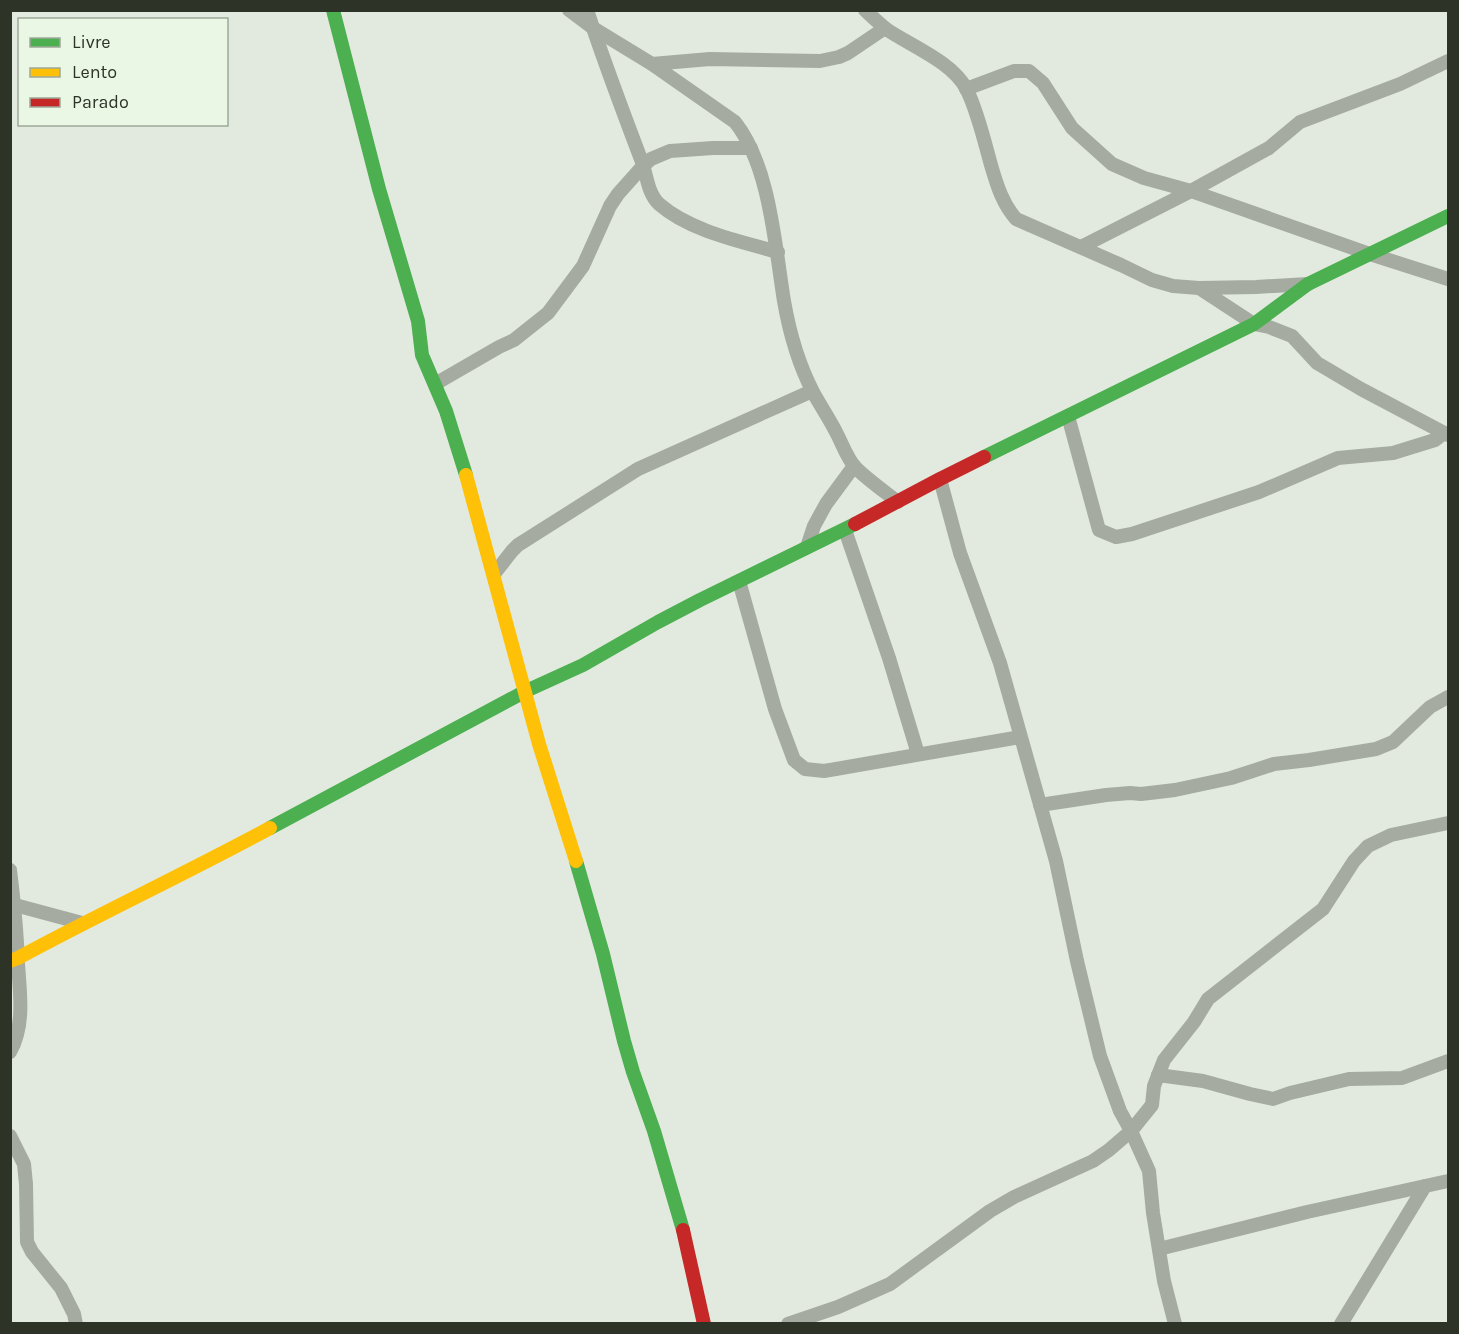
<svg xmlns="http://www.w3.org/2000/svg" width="1459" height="1334" font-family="Karla,sans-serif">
	<rect width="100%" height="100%" fill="#e2eadf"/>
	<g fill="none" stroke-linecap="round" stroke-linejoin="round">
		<g stroke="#a5aba1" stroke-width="14">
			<path d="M 569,10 L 593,28 L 652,64 L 735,122 C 770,166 775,246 784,301 C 789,330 799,365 813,392 C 820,405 829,418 836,432 C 842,443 847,459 856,468 C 868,480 884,491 898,502"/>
			<path d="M 587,10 C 604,62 623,112 642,162 C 647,176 648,194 659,204 C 690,231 739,241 778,252"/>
			<path d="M 865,10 C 872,17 879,23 886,29 C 911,46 953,62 967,90 C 978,113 984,140 991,165 C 997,185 1002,203 1016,219 L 1121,265 L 1152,280 L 1173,286 L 1199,288 L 1256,287 L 1308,284"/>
			<path d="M 652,64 L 710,59 L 820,61 L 839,57 L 848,53 L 885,28"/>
			<path d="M 966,89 L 1014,71 L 1029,71 L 1043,83 L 1072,128 L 1112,164 L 1144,178 L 1191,191 L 1370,254 L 1448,279"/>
			<path d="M 1081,247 L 1191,191 L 1269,148 L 1300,122 L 1400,84 L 1448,61"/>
			<path d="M 1199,288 L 1254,324 L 1269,327 L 1292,336 L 1317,363 L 1361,389 L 1448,435"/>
			<path d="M 435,384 L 499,347 L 514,340 L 548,313 L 583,266 L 610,206 L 618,194 L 643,166 L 651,159 L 670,151 L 713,148 L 751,148"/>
			<path d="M 1068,416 L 1099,530 L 1116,537 L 1132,534 L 1259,492 L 1338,458 L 1393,453 L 1435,440 L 1444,433"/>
			<path d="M 940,479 L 960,553 L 1000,663 L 1056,861 L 1077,961 L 1100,1056 L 1120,1111 L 1131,1131 L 1149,1171 L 1153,1213 L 1164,1281 L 1175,1324"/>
			<path d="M 845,530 L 889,658 L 918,754"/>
			<path d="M 807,547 L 814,526 L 826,504 L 854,466"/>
			<path d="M 494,574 L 512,551 L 518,545 L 638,469 L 812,391"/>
			<path d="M 739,581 L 775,709 L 794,760 L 805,769 L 824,771 L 1020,737"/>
			<path d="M 1040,805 L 1106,795 L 1130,793 L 1141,794 L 1175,790 L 1231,778 L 1274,764 L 1309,760 L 1376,749 L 1393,742 L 1430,707 L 1448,697"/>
			<path d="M 10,870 C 14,902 17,933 18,964 C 20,993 25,1026 10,1052"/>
			<path d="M 15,905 L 82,923"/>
			<path d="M 1158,1075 L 1203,1081 L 1250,1094 L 1273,1099 L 1290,1093 L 1349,1079 L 1402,1078 L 1448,1061"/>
			<path d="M 10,1136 L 24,1164 L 26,1184 L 27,1242 L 32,1252 L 61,1288 L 74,1314 L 76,1324"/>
			<path d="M 1159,1249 L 1307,1212 L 1448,1181"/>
			<path d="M 788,1324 L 838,1307 L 890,1284 L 990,1211 L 1014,1197 L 1093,1161 L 1109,1150 L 1131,1131 L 1152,1105 L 1154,1086 L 1164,1060 L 1194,1022 L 1208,999 L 1323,909 L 1354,861 L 1368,846 L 1391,835 L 1448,823"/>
			<path d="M 1341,1324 L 1425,1186"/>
		</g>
		<g stroke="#4caf50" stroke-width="14">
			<path d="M 333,10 L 379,189 L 418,321 L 422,355 L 446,411 L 466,475"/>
			<path d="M 984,457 L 1254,324 L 1308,284 L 1448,216"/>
			<path d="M 270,828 L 526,691 L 583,665 L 658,622 L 700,600 L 855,524"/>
			<path d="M 576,861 L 603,954 L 624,1041 L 633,1072 L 654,1131 L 683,1230"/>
		</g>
		<g stroke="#ffc107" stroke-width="14">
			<path d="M 466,475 L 539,744 L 576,861"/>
			<path d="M 10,961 L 18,958 C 101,913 187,873 270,828"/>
		</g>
		<g stroke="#c62828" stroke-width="14">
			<path d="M 855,524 L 940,479 L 984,457"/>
			<path d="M 683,1230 L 704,1324"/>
		</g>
	</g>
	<rect width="1459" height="1334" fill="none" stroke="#2d3327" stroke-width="24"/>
	<rect x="18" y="18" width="210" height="108" fill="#ebf7e5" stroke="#9fa999" stroke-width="1.5"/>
	<rect x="30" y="38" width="30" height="9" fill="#4caf50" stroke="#9fa999" stroke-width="1.5"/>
	<text x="72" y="48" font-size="18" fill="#2d3327">Livre</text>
	<rect x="30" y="68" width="30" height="9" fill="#ffc107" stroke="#9fa999" stroke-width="1.5"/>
	<text x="72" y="78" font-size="18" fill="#2d3327">Lento</text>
	<rect x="30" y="98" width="30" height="9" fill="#c62828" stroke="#9fa999" stroke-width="1.5"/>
	<text x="72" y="108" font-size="18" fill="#2d3327">Parado</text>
</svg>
